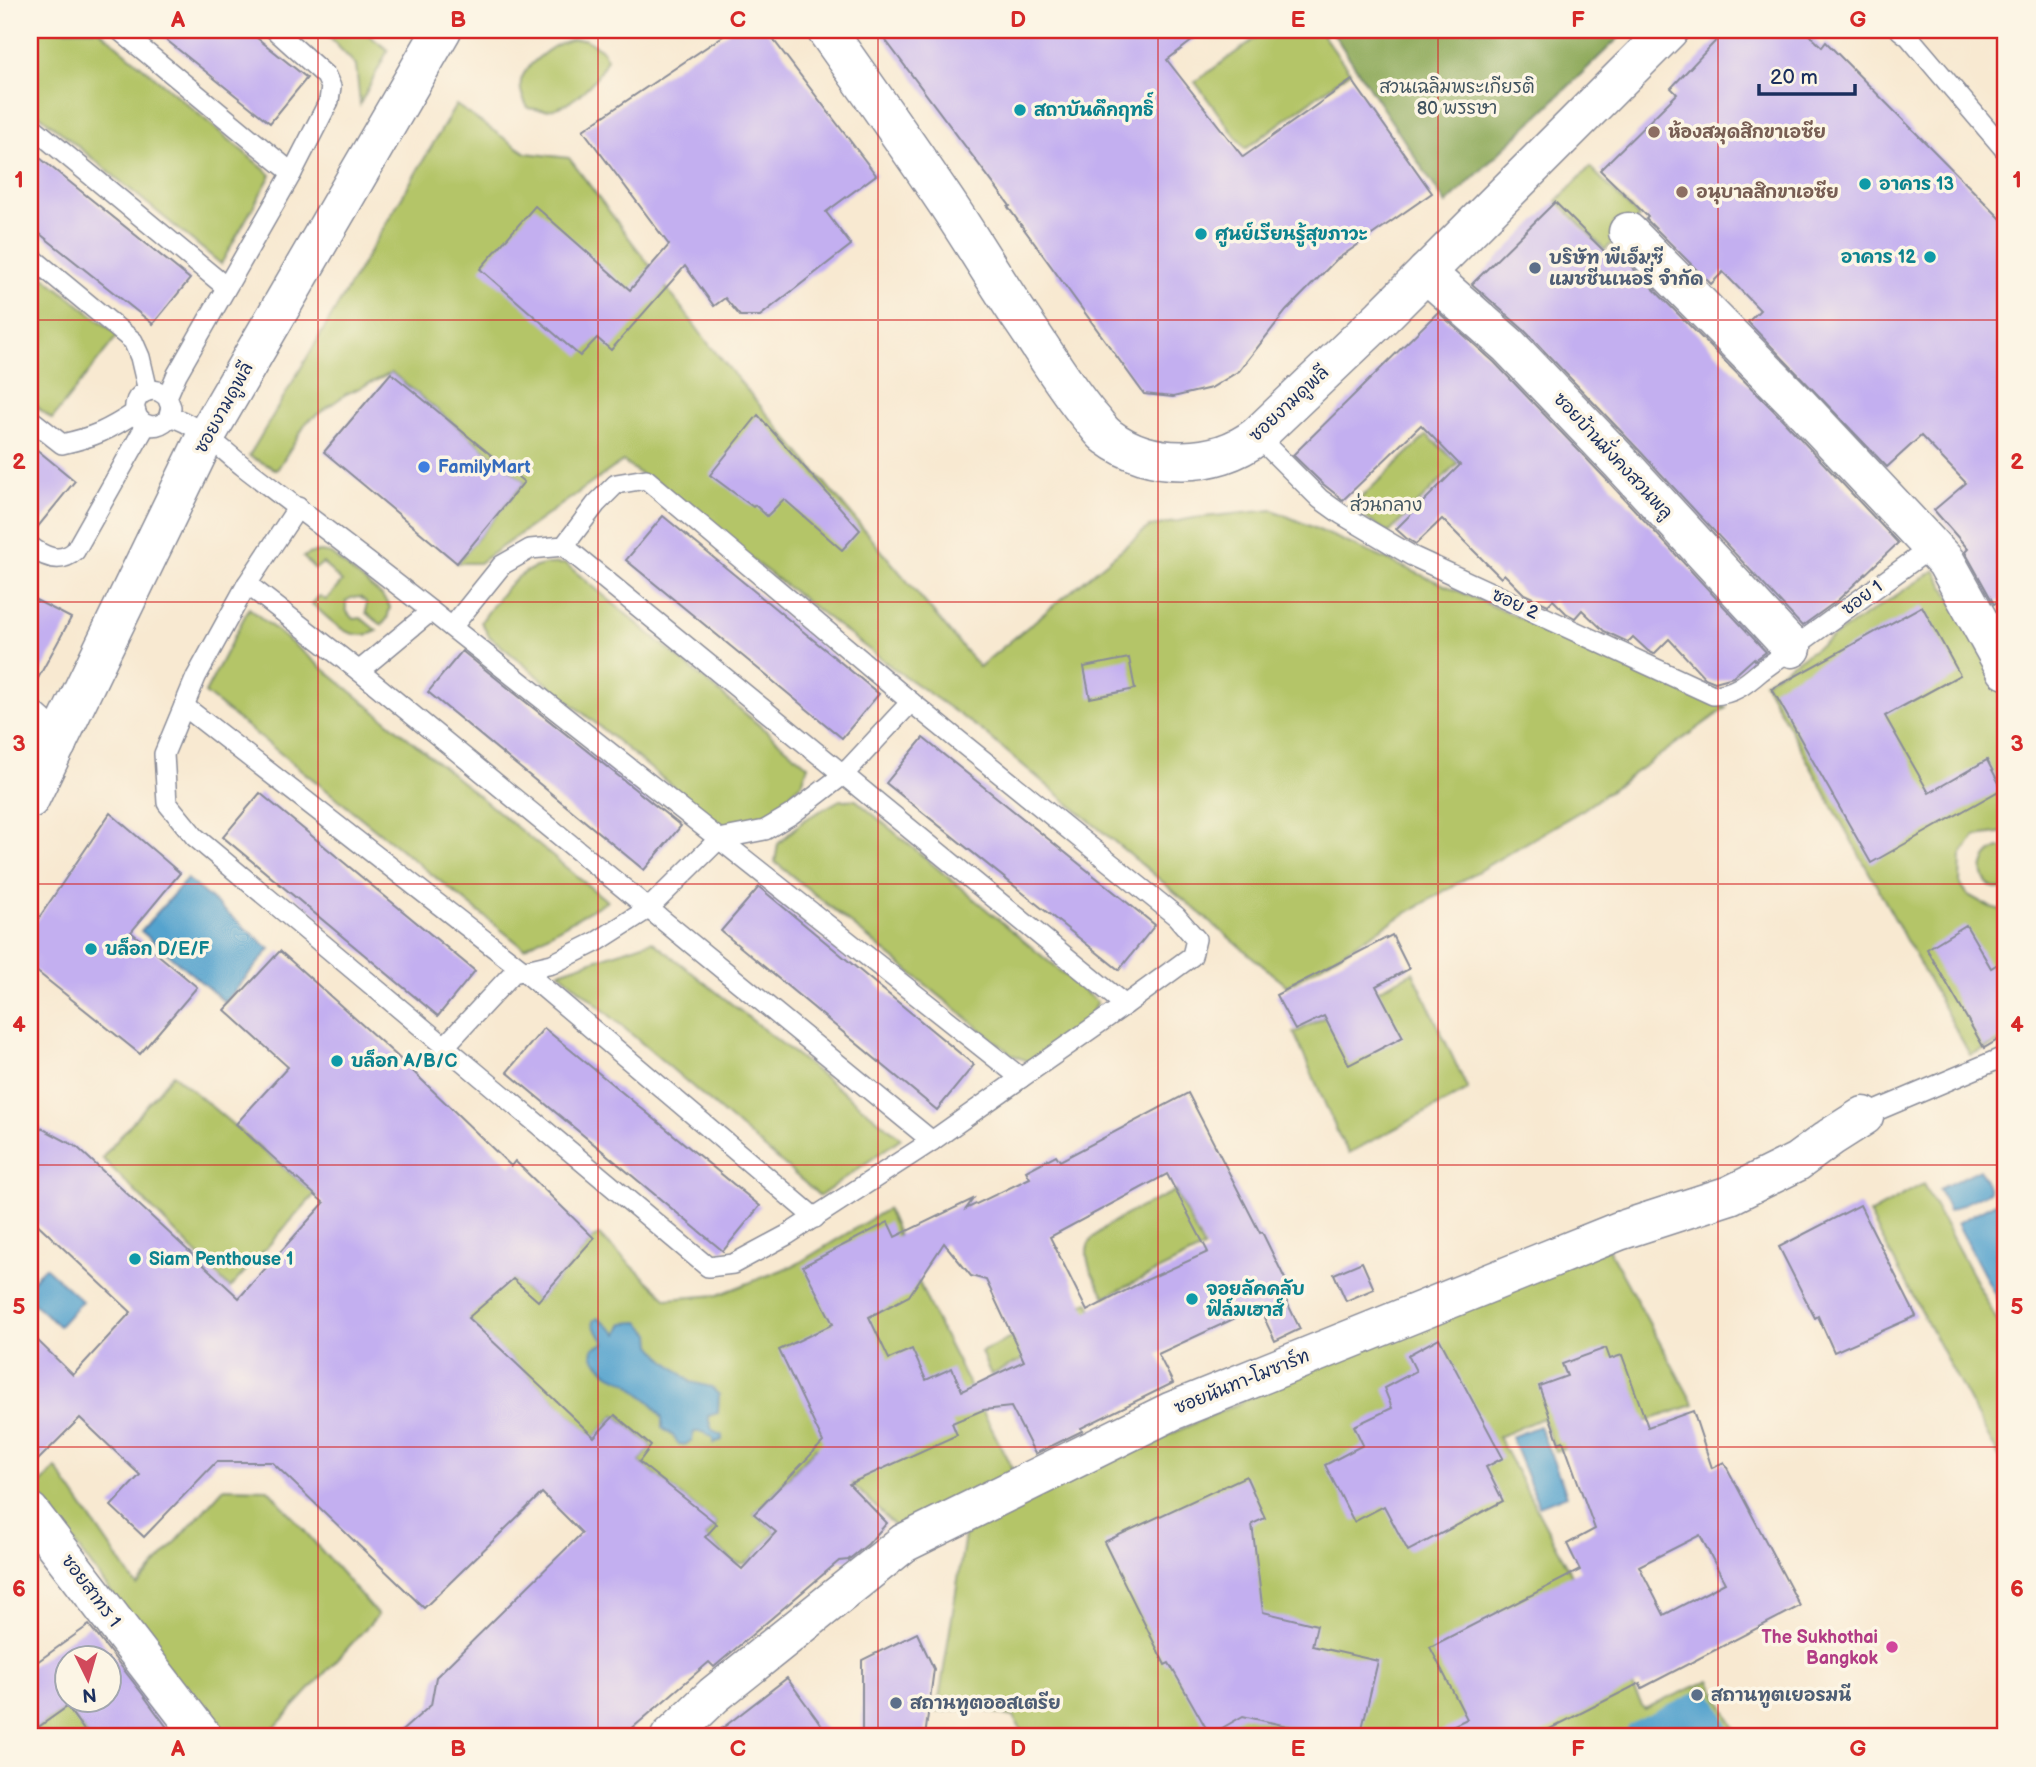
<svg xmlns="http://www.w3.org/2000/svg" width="2036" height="1767" font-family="'Balsamiq Sans','Playpen Sans Thai',sans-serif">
	<rect width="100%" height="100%" fill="#fcf5e5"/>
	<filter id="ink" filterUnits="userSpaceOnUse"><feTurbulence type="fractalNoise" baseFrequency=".0143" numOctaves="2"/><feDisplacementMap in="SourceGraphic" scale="14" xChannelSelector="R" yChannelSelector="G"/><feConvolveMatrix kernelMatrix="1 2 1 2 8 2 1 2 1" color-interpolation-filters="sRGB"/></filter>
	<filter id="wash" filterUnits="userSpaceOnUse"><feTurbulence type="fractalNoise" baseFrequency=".00686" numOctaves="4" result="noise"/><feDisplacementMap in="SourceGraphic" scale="28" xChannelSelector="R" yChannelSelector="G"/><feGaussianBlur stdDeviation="1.57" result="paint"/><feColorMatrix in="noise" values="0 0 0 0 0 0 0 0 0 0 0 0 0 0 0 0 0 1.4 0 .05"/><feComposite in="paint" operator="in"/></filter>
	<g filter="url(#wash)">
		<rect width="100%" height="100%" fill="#f8e9d1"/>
		<g fill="#b4c567" stroke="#687a62" stroke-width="2">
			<path d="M 30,30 L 99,30 L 271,175 L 221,264 L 30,107 Z"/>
			<path d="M 322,30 L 362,30 L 388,50 L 360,104 L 356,65 Z"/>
			<path d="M 1267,30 L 1319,30 L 1350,72 L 1245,149 L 1195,82 Z"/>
			<path d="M 584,39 L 601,49 L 607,59 C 597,81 571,109 545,110 C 540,110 534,109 528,108 C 524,100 519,91 521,81 C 524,66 552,45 567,41 C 572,39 578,39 584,39 Z"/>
			<path d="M 456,105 L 526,153 L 569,158 L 711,347 L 979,667 L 1149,527 L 1194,518 L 1273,510 L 1726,708 L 1584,809 L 1390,923 L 1287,986 L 981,730 L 893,668 L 623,461 L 479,563 L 457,563 L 524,482 L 392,373 L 346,394 L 307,422 L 277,470 L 249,456 Z"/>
			<path d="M 1590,167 L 1639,217 L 1605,250 L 1557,201 Z"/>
			<path d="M 30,266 L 118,335 L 52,419 L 30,401 Z"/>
			<path d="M 1427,435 L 1458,463 L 1389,533 L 1350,508 Z"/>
			<path d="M 321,552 L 331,554 L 382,596 L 390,607 L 387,619 L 382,625 L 366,613 L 366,602 L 360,597 L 351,598 L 346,601 C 345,610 347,614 354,619 L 361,618 L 377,631 C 350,645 331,620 312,604 L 319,596 L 326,600 L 342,582 L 323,563 L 315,569 L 303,557 L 311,553 Z"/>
			<path d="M 566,564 L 808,766 L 802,783 L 771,813 L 740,826 L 717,823 L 489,636 L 481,622 C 497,600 514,571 543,565 C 550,563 559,564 566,564 Z"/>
			<path d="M 1935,570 L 2006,698 L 2006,832 L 1975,836 L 1961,856 L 1960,883 L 1968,895 L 1990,907 L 2006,911 L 2006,1040 L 1970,1055 L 1764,682 Z"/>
			<path d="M 249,608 L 607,901 L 524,948 L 205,693 Z"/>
			<path d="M 840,800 L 856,800 L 1097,1002 L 1089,1019 L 1031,1063 L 1011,1054 L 775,862 L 778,844 L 804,820 Z"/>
			<path d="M 1999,848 L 2006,848 L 2006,889 C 1978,891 1974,858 1999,848 Z"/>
			<path d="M 652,941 L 901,1138 L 820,1196 L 559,972 Z"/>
			<path d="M 1413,972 L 1468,1090 L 1349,1153 L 1340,1138 L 1294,1033 Z"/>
			<path d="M 173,1074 L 315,1194 L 230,1288 L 102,1158 Z"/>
			<path d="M 1923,1184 L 2006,1337 L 2006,1470 L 1869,1214 Z"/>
			<path d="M 1175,1191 L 1204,1248 L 1105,1297 C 1098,1284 1083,1262 1088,1246 C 1095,1225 1155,1201 1175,1191 Z"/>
			<path d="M 887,1209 L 933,1314 L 1015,1474 L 900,1531 L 816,1448 L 754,1514 L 776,1532 L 750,1560 L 743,1564 L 735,1562 L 705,1537 L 717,1524 L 639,1462 L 651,1446 L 615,1415 L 594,1438 L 459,1310 L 513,1279 L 538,1301 L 594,1238 L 599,1235 L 667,1299 L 718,1295 L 797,1264 Z"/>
			<path d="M 1608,1248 L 1694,1405 L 1556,1451 L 1542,1418 L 1498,1437 L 1644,1709 L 1710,1680 L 1739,1737 L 1026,1737 L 1013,1717 L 974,1708 L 937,1712 L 965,1535 L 1058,1485 L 1432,1316 Z"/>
			<path d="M 1088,1302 L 1096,1317 L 1046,1348 L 991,1375 L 981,1352 Z"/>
			<path d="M 56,1468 L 137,1586 L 224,1488 L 268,1489 L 378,1615 L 266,1737 L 219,1737 L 35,1490 Z"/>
			<path d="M 67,1707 L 89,1737 L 30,1737 L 30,1733 Z"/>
		</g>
		<path fill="#8faa5c" stroke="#556c5d" stroke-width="2" d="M 1331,30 L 1627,30 L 1446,204 Z"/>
		<g fill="#54a3ce" stroke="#386996" stroke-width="2">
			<path d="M 187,879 L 270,949 L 225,1002 L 141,931 Z"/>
			<path d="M 1980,1169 L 1990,1191 L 1949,1211 L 1939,1189 Z"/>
			<path d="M 2003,1199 L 2006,1206 L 2006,1316 L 1957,1223 Z"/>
			<path d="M 45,1267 L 82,1301 L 59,1326 L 30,1300 L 30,1283 Z"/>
			<path d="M 598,1318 L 618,1334 L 623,1323 L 639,1322 L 651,1334 L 652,1345 L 663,1358 L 691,1382 L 711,1387 L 719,1395 L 718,1413 L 708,1416 C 710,1427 711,1432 722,1435 L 722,1440 L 713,1443 L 713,1438 L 703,1432 L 694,1432 L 692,1440 L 685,1445 L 678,1444 L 673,1436 L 662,1428 L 662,1418 L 651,1403 L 628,1383 L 607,1373 L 592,1356 L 593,1348 L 605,1343 C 602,1334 593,1331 593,1321 Z"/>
			<path d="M 1539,1426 L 1567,1495 L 1539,1506 L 1511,1437 Z"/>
		</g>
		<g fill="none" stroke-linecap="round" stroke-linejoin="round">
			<path stroke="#54a3ce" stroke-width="33" d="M 1641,1737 L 1701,1708 L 1716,1737"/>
		</g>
		<g id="blocks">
			<g fill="#c3aff0" fill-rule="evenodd">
				<path d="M 154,30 L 247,30 L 307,78 L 270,123 Z"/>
				<path d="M 732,30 L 766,30 L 876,175 L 826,212 L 851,245 L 760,316 L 740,316 L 725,298 L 714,306 L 685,266 L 611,350 L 597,338 L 580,356 L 480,269 L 535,206 L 630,290 L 669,245 L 583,130 Z"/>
				<path d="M 878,30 L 1206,30 L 1167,60 L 1243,157 L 1352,80 L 1432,193 L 1336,260 L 1286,311 L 1239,371 L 1211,388 L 1173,397 L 1144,394 L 1008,207 L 1010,206 Z"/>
				<path d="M 1726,30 L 1804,30 L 1822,47 L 1826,42 L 2006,224 L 2006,596 L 1994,604 L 1965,552 L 1968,549 L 1934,510 L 1966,483 L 1921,436 L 1887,467 L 1748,322 L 1760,310 L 1723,272 L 1711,284 L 1646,219 L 1648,217 L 1600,170 L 1677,94 L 1671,88 Z"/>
				<path d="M 30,150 L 190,279 L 153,324 L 30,226 Z"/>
				<path d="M 1555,202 L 1608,255 L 1614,249 L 1782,419 L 1898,543 L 1838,600 L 1802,626 L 1637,448 L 1525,331 L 1472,284 Z"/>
				<path d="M 1438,312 L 1494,362 L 1605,478 L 1766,652 L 1755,660 L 1754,658 L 1733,677 L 1715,682 L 1705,678 L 1669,639 L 1654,654 L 1648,651 L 1633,637 L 1628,642 L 1604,631 L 1582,610 L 1575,618 L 1566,613 L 1553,600 L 1548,605 L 1524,594 L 1504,574 L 1501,578 L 1442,519 L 1416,544 L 1406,538 L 1396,529 L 1460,465 L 1421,425 L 1343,500 L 1323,484 L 1293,455 Z"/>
				<path d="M 391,373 L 524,482 L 457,563 L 324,452 Z"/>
				<path d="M 758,415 L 860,530 L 842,550 L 784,499 L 767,516 L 755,505 L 753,507 L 710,475 Z"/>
				<path d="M 30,444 L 75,481 L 32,534 L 30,534 Z"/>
				<path d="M 663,516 L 879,694 L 842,738 L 626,560 Z"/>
				<path d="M 30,597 L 71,618 L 30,693 Z"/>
				<path d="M 1922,606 L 1960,675 L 1885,716 L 1929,793 L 1987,760 L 2002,789 L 1871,863 L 1772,689 Z"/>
				<path d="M 462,651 L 681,826 L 644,870 L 428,692 Z"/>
				<path d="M 1129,658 L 1135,689 L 1090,698 L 1084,667 Z"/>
				<path d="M 923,738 L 1155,925 L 1119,970 L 886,783 Z"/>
				<path d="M 260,793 L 475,971 L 438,1016 L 223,837 Z"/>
				<path d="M 110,813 L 180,873 L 131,932 L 197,987 L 140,1054 L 30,966 L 30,931 Z"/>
				<path d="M 759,887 L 974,1065 L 937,1110 L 721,931 Z"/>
				<path d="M 1966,925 L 1991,968 L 2006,959 L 2006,1035 L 1984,1048 L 1927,949 Z"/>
				<path d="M 1392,935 L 1409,969 L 1376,986 L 1403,1037 L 1349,1065 L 1324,1016 L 1295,1030 L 1276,995 Z"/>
				<path d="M 280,951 L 397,1056 L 511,1166 L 515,1161 L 594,1238 L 538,1301 L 513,1279 L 468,1318 L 594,1437 L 615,1415 L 651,1446 L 639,1462 L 717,1524 L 705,1537 L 742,1569 L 776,1532 L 754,1514 L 823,1442 L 779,1350 L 833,1324 L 803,1266 L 888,1222 L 895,1237 L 973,1199 L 966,1209 L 1030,1178 L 1026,1171 L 1056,1155 L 1060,1161 L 1188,1093 L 1260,1233 L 1262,1232 L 1290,1289 L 1282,1292 L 1300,1329 L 1275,1341 L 1259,1307 L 1158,1354 L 1173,1383 L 1081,1428 L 1082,1431 L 1035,1454 L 1011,1407 L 983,1410 L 952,1423 L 957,1435 L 849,1484 L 887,1523 L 868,1544 L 848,1560 L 839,1561 L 714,1667 L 709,1662 L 622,1737 L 395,1737 L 431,1705 L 436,1677 L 582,1533 L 542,1493 L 424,1608 L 272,1462 L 216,1462 L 144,1537 L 111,1506 L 140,1475 L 80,1418 L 30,1468 L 30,1333 L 73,1375 L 131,1312 L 30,1217 L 30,1122 L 77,1147 L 239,1298 L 324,1203 L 236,1124 L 288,1067 L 225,1010 ZM 1167,1174 L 1208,1252 L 1142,1282 L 1087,1311 L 1050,1237 ZM 944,1243 L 971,1276 L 986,1280 L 1024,1361 L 962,1391 L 952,1368 L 926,1380 L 912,1349 L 889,1359 L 869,1317 L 909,1296 Z"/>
				<path d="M 544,1028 L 760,1206 L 723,1251 L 507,1072 Z"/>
				<path d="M 1860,1205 L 1916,1316 L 1834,1352 L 1818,1316 L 1815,1318 L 1779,1247 Z"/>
				<path d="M 1362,1262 L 1374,1289 L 1346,1301 L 1334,1274 Z"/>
				<path d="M 1439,1338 L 1503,1458 L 1486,1467 L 1503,1501 L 1408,1551 L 1384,1506 L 1354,1522 L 1325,1465 L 1363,1445 L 1354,1426 L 1392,1408 L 1384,1388 L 1416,1371 L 1408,1355 Z"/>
				<path d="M 1606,1348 L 1610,1359 L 1622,1355 L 1648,1427 L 1693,1411 L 1712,1468 L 1724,1462 L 1800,1606 L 1642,1688 L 1640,1683 L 1534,1737 L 1429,1737 L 1467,1719 L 1430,1647 L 1580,1570 L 1567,1544 L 1595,1529 L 1563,1441 L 1559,1443 L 1539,1386 L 1567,1376 L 1562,1364 ZM 1700,1535 L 1725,1583 L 1664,1615 L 1639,1566 Z"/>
				<path d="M 1246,1476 L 1265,1518 L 1252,1524 L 1263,1612 L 1317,1625 L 1312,1646 L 1378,1661 L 1360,1737 L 1334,1737 L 1243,1716 L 1210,1735 L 1169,1663 L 1165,1665 L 1104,1542 Z"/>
				<path d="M 89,1625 L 141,1692 L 174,1737 L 89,1737 L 67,1707 L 30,1733 L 30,1667 ZM 66,1658 L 108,1658 L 108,1700 L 66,1700 Z"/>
				<path d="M 917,1633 L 934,1669 L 925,1737 L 862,1737 L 862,1660 Z"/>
				<path d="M 787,1678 L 830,1737 L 711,1737 Z"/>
			</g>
		</g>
	</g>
	<g filter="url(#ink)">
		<use href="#blocks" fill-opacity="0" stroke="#8a8c98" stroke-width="2"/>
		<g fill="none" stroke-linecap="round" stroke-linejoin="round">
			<defs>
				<g id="service">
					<path d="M 119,30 L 292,173"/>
					<path d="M 1900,30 L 1909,37 L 2006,151"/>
					<path d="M 30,125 L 226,287"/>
					<path d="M 30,256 L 133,341 L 140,357 L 148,391"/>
					<path d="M 167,397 C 160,391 154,388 145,392 C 121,404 144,441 168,419 L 171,407 L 167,397 L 177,374 L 292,173 L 329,101 L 331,87 L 326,76 L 275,30"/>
					<path d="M 169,416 C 199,425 220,448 244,467 C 306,515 369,562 431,611 L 359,671 L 247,584 L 298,507"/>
					<path d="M 30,419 L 62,444 C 94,437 109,430 136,412"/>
					<path d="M 1257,436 L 1320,499 L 1341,514 L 1412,556 L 1713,695 C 1734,694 1746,684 1761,671 L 1932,547"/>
					<path d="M 30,546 C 44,557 60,564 75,551 L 146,425"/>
					<path d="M 247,584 L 196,677 L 164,754 L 167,803 L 195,837 L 708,1267 L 733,1264 L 787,1235 L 932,1141"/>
					<path d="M 452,627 L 502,565 L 530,549 L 564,546 L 596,504 L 616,484 L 646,479 L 911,702 L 1176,916 L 1196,939 L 1192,956 L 1125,1005 L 564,546"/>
					<path d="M 359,671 L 932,1141 L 1021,1078 L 431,611"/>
					<path d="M 184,706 L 524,971 L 815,1218"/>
					<path d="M 445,1046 L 513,973 L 552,964 L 598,941 L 648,909 L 719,839 L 765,830 L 792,814 L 843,775 L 911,702"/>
					<path d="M 1021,1078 L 1125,1005"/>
					<path d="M 1864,1116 L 2006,1056"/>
				</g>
				<g id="minor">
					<path d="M 1628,232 L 1798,404 L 1946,562 L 2006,670"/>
					<path d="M 1426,273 L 1509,346 L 1621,463 L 1792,648"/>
					<path d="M 30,720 L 57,744"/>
					<path d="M 30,1512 L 203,1737"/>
					<path d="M 670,1737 L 714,1695 L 904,1543 L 1172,1411 L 1619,1231 L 1730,1195 L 1797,1162 L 1831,1137 L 1864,1116"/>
				</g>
				<g id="tertiary">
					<path d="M 826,30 C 865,85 904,140 942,196 C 970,237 995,280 1023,321 C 1045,353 1065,387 1090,417 C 1096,423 1101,432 1108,437 C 1150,469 1216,468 1257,436 L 1382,317 L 1669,30"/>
					<path d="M 30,799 L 206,436 L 442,30"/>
				</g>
			</defs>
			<use href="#service" stroke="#8a8c98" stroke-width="22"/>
			<use href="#minor" stroke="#8a8c98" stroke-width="41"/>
			<use href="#tertiary" stroke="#8a8c98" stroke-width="41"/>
			<use href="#service" stroke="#fff" stroke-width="19"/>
			<use href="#minor" stroke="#fff" stroke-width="38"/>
			<use href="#tertiary" stroke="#fff" stroke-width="38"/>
		</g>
	</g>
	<path fill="none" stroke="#d62828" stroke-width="2" stroke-opacity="0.55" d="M 318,30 L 318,1737M 598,30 L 598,1737M 878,30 L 878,1737M 1158,30 L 1158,1737M 1438,30 L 1438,1737M 1718,30 L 1718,1737M 30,320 L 2006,320M 30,602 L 2006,602M 30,884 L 2006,884M 30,1165 L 2006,1165M 30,1447 L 2006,1447"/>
	<g fill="#0f9aa8" stroke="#fcf5e5" stroke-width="2.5">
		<circle cx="1020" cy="110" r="7"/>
		<circle cx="1865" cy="184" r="7"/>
		<circle cx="1201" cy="234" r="7"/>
		<circle cx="1930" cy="257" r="7"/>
		<circle cx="91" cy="949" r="7"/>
		<circle cx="337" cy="1061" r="7"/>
		<circle cx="135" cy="1259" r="7"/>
		<circle cx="1192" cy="1299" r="7"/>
	</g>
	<g fill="#8d6e63" stroke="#fcf5e5" stroke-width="2.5">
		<circle cx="1654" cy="132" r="7"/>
		<circle cx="1682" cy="192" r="7"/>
	</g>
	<g fill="#5c6f8a" stroke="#fcf5e5" stroke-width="2.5">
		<circle cx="1535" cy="268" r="7"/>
		<circle cx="1697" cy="1695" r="7"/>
		<circle cx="896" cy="1703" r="7"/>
	</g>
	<circle fill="#3f7fe0" stroke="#fcf5e5" stroke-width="2.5" cx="424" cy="467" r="7"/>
	<circle fill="#d1479c" stroke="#fcf5e5" stroke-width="2.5" cx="1892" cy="1647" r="7"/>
	<g text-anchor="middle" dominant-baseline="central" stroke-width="7" stroke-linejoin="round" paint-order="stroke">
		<g font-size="18" fill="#415460" stroke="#fcf5e5">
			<text x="1457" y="87">สวนเฉลิมพระเกียรติ<tspan x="1457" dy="21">80 พรรษา</tspan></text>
			<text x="1386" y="505">ส่วนกลาง</text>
		</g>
		<g font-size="18" font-weight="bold" fill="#0d838f" stroke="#fcf5e5" text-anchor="start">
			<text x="1034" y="110">สถาบันคึกฤทธิ์</text>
			<text x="1879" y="184">อาคาร 13</text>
			<text x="1215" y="234">ศูนย์เรียนรู้สุขภาวะ</text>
			<text x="1916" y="257" text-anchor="end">อาคาร 12</text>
			<text x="105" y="949">บล็อก D/E/F</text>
			<text x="351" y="1061">บล็อก A/B/C</text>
			<text x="149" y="1259">Siam Penthouse 1</text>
			<text x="1206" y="1289">จอยลัคคลับ<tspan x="1206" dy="21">ฟิล์มเฮาส์</tspan></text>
		</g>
		<g font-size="18" font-weight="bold" fill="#785e54" stroke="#fcf5e5" text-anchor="start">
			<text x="1668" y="132">ห้องสมุดสิกขาเอซีย</text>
			<text x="1696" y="192">อนุบาลสิกขาเอซีย</text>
		</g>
		<g font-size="18" font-weight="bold" fill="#4e5e75" stroke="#fcf5e5" text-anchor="start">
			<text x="1549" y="258">บริษัท พีเอ็มซี<tspan x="1549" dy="21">แมชชีนเนอรี่ จำกัด</tspan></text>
			<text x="1711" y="1695">สถานทูตเยอรมนี</text>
			<text x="910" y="1703">สถานทูตออสเตรีย</text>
		</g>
		<g font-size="18" fill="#1b2f5e" stroke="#fcf5e5">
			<text transform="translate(1289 404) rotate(-43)">ซอยงามดูพลี</text>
			<text transform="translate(224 408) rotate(-61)">ซอยงามดูพลี</text>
			<text transform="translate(1613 456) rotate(47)">ซอยบ้านมั่งคงสวนพลู</text>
			<text transform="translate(1862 598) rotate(-36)">ซอย 1</text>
			<text transform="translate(1515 604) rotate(25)">ซอย 2</text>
			<text transform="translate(1242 1382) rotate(-22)">ซอยนันทา-โมซาร์ท</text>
			<text transform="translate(91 1591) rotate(53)">ซอยสาทร 1</text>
		</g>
		<g font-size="18" font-weight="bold" fill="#366cbe" stroke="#fcf5e5" text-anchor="start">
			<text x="438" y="467">FamilyMart</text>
		</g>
		<g font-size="18" font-weight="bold" fill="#b23c85" stroke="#fcf5e5" text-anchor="end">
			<text x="1878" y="1637">The Sukhothai<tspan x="1878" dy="21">Bangkok</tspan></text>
		</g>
	</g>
	<rect width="2036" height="1767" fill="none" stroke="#fcf5e5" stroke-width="77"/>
	<g transform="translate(88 1679) rotate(175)"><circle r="33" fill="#fcf5e5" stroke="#a2a6af" stroke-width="2"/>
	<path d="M0-5L12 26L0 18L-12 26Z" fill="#d1495b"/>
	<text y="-10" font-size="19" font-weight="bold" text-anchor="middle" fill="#1b2f5e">N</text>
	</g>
	<path d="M1759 84v10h96v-10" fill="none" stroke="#1b2f5e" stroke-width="3.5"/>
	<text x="1770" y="84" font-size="21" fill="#1b2f5e" stroke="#fcf5e5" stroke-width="5" paint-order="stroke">20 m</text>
	<rect x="38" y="38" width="1959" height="1690" fill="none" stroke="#d62828" stroke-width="2.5"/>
	<g font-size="23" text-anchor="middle" font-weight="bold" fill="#d62828">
		<text x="178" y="27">A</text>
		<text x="458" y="27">B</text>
		<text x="738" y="27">C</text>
		<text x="1018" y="27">D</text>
		<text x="1298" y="27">E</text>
		<text x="1578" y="27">F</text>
		<text x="1858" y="27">G</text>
		<text x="19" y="187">1</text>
		<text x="2017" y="187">1</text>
		<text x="19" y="469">2</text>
		<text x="2017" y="469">2</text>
		<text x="19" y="751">3</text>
		<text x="2017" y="751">3</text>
		<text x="19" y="1032">4</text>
		<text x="2017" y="1032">4</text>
		<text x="19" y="1314">5</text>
		<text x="2017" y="1314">5</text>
		<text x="19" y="1596">6</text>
		<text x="2017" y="1596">6</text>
		<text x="178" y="1756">A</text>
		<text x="458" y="1756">B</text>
		<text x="738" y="1756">C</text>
		<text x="1018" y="1756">D</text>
		<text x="1298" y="1756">E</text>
		<text x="1578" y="1756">F</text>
		<text x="1858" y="1756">G</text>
	</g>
</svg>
